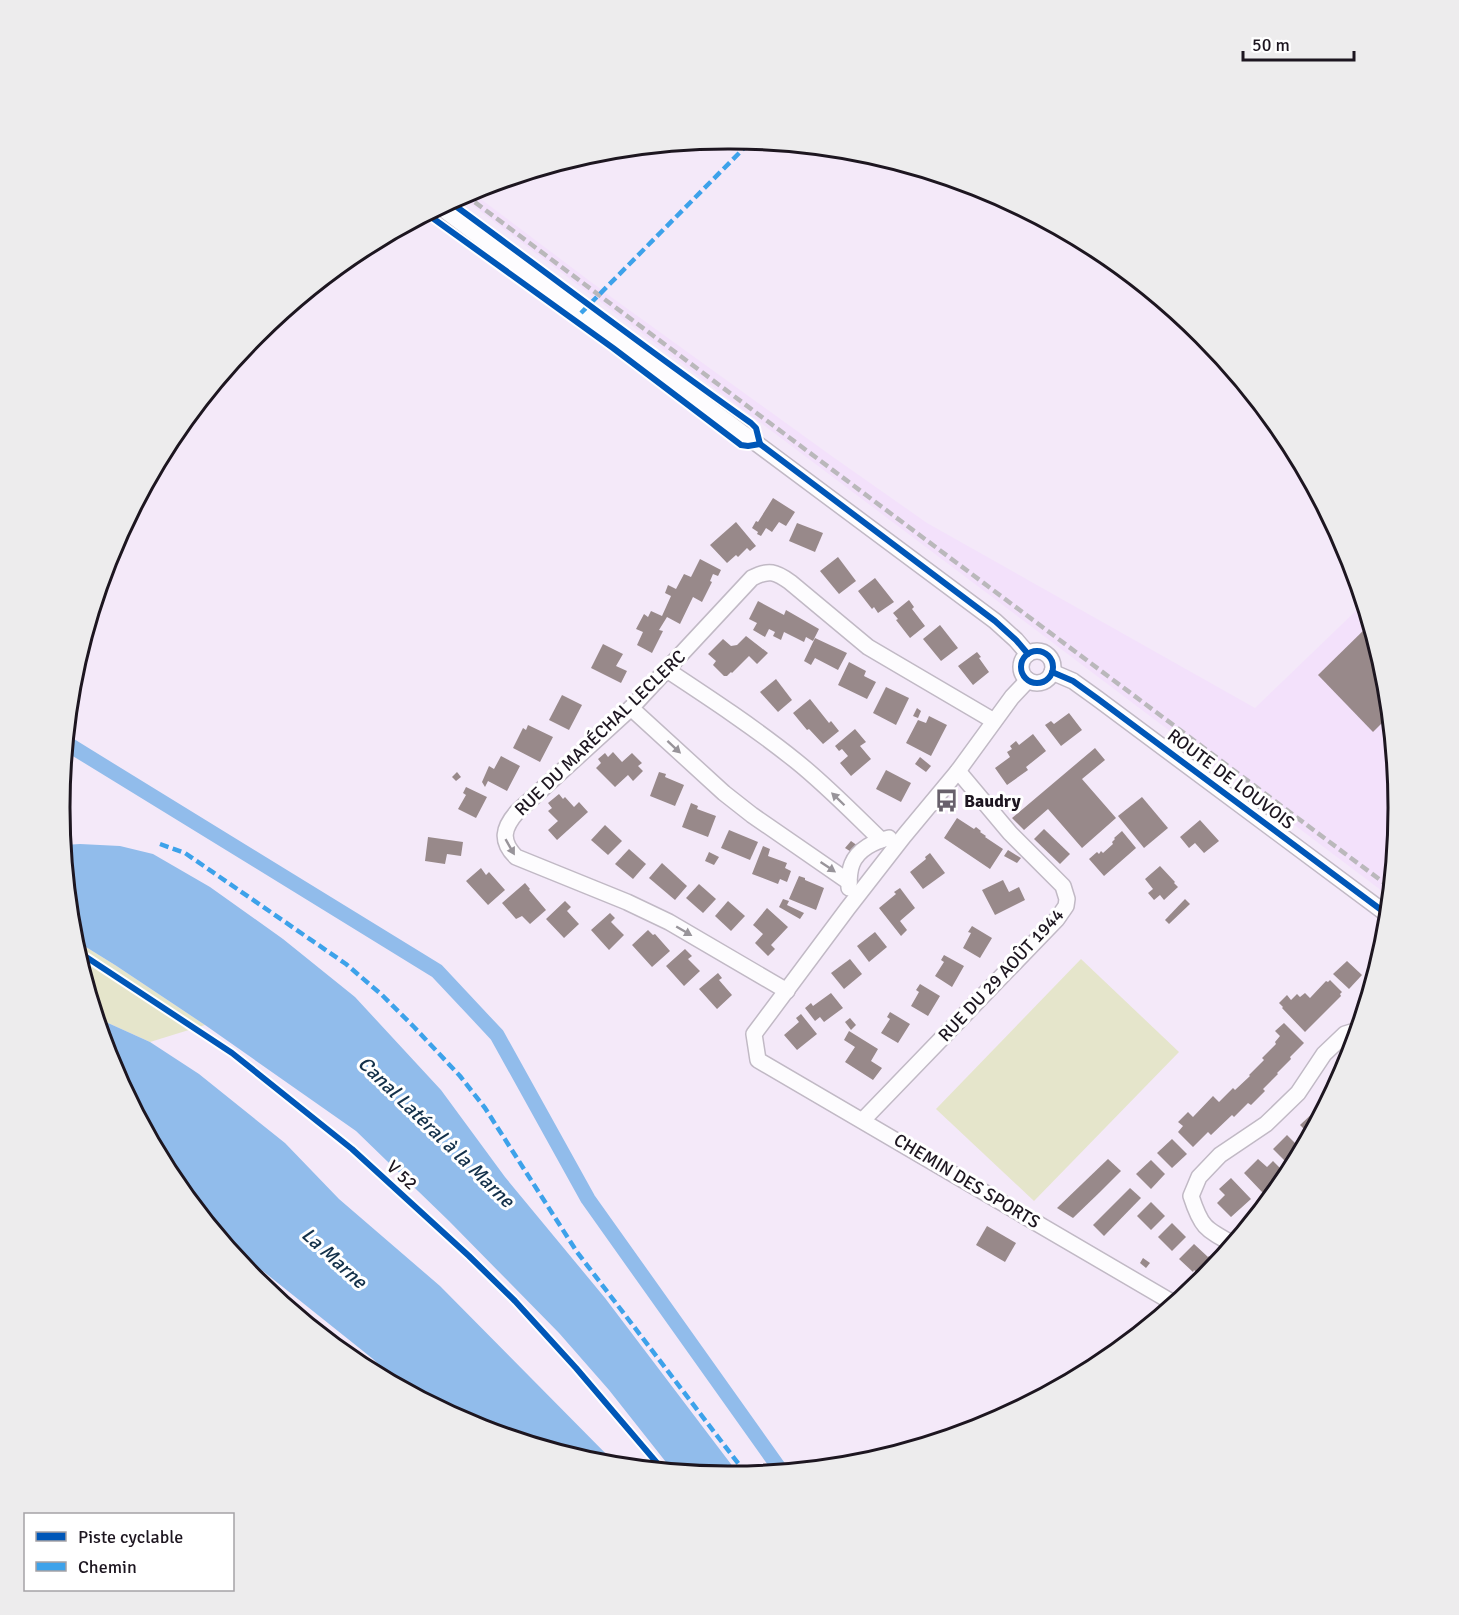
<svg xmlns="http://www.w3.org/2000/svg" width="1459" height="1615" font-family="Signika,sans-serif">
	<rect width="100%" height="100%" fill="#f4e9f9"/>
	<path fill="#f3e1fb" d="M 470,191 L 607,294 L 833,457 L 927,523 L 1255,708 L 1364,603 L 1386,677 L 1399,808 L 1390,897 L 460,196 Z"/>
	<g fill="#e5e5cb">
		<path d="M 73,939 L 115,965 L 205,1025 L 150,1042 L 97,1018 Z"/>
		<path d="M 1081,959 L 1179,1052 L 1034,1201 L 936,1109 Z"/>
	</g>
	<g fill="#91bceb">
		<path d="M 80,844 L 120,846 L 153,854 L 210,887 L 283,939 L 355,997 L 441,1090 L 505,1177 L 605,1298 L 740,1476 L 729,1477 L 673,1471 L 609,1390 L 559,1333 L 449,1221 L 356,1131 L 205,1025 L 115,965 L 73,939 L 64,845 Z"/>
		<path d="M 97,1018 L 150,1042 L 199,1074 L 285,1143 L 339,1199 L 440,1286 L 618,1466 L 599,1464 L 473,1426 L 402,1388 L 373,1359 L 219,1236 L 173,1179 L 111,1063 Z"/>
	</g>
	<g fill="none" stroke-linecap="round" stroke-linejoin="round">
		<path stroke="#91bceb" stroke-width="15" d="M 66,743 L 437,971 L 497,1035 L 588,1199 L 782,1472"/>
	</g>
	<g fill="#98898a">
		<path d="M 773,498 L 795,512 L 786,526 L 779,522 L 772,532 L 766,528 L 761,536 L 757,534 L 758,532 L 752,528 L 756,521 L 758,522 Z"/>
		<path d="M 736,522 L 756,546 L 750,551 L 747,548 L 738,557 L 736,555 L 727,563 L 710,545 Z"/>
		<path d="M 797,523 L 823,533 L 815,552 L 789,541 Z"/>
		<path d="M 838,557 L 856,581 L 839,594 L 820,571 Z"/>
		<path d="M 700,559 L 721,570 L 718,576 L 713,574 L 710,581 L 712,582 L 702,602 L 693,597 L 680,624 L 667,617 L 659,630 L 663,631 L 652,653 L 637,645 L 643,632 L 636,629 L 644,614 L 648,617 L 651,611 L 662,616 L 671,596 L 665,593 L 668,585 L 676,589 L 684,574 L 691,577 Z"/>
		<path d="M 875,578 L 894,602 L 878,613 L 874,607 L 872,609 L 858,591 Z"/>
		<path d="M 909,600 L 914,607 L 912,609 L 925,626 L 910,638 L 896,620 L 898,619 L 893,613 Z"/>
		<path d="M 758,601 L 784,615 L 786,610 L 819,629 L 813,641 L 806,637 L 804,642 L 784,632 L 781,640 L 773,636 L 775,632 L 769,629 L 765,637 L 753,630 L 757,623 L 749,619 Z"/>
		<path d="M 1370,624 L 1386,677 L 1390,715 L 1373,732 L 1318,675 Z"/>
		<path d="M 940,625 L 958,648 L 941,661 L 923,639 Z"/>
		<path d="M 746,636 L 768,653 L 757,664 L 749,656 L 732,673 L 731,672 L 727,676 L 724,676 L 713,665 L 716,661 L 708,654 L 723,639 L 731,646 L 737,645 Z"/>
		<path d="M 815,638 L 847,653 L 838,670 L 815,658 L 811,665 L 804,661 Z"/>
		<path d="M 603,644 L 623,654 L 616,666 L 627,671 L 621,683 L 591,668 Z"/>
		<path d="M 977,652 L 981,657 L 979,658 L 989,672 L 973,685 L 958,666 Z"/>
		<path d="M 849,662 L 866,671 L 864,676 L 876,682 L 867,699 L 838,685 Z"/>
		<path d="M 776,679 L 792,700 L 778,712 L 760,692 Z"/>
		<path d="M 886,687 L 909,698 L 896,725 L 873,713 Z"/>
		<path d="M 562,695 L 582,705 L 569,730 L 549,720 Z"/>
		<path d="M 810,699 L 829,723 L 831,721 L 839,731 L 823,744 L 809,729 L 807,730 L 793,713 Z"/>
		<path d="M 917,708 L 921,711 L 918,718 L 913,716 Z"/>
		<path d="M 1069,713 L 1082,730 L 1061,746 L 1045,725 L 1051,721 L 1054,724 Z"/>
		<path d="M 929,716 L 947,725 L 931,756 L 906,743 L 918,720 L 926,723 Z"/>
		<path d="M 528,725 L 553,737 L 540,762 L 513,748 L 523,728 L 526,730 Z"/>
		<path d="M 855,729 L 866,742 L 860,746 L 871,759 L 851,776 L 840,763 L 848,756 L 842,749 L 839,751 L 835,746 Z"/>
		<path d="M 1033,734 L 1046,751 L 1026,767 L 1028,770 L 1007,785 L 995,768 L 1010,757 L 1007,752 L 1012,749 L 1010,746 L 1016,741 L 1019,745 Z"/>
		<path d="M 1095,748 L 1105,760 L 1082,779 L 1116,818 L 1082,848 L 1048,809 L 1024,830 L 1012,818 Z"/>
		<path d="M 613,752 L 622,762 L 632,753 L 642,763 L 638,766 L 643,771 L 633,781 L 628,775 L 615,787 L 596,768 L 601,763 L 598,759 L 605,753 L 608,757 Z"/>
		<path d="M 501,756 L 520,766 L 507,791 L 488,781 L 485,787 L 482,782 L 489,766 L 494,769 Z"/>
		<path d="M 920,757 L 931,766 L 926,772 L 915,764 Z"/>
		<path d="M 886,770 L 911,783 L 901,802 L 876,789 Z"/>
		<path d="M 457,772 L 461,777 L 456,781 L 452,777 Z"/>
		<path d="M 659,772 L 666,774 L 665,777 L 684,785 L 675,806 L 650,796 Z"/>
		<path d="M 466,787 L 487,797 L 476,818 L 458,809 L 466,795 L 463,793 Z"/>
		<path d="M 559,794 L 563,799 L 565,797 L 574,807 L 579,802 L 588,812 L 557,840 L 548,830 L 558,821 L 548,811 L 552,808 L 548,803 Z"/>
		<path d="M 1142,797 L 1168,828 L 1144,848 L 1118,816 Z"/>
		<path d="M 691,803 L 698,806 L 697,809 L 716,816 L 708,837 L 682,827 Z"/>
		<path d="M 957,818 L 974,829 L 976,827 L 981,831 L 980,832 L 986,836 L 985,837 L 1003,849 L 990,869 L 944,838 Z"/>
		<path d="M 1200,820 L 1219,841 L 1204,853 L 1195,843 L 1189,848 L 1180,837 Z"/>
		<path d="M 605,825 L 622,841 L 608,855 L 591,840 Z"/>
		<path d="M 1044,829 L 1070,854 L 1060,864 L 1034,839 Z"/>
		<path d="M 729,830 L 758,842 L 750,860 L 721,848 Z"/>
		<path d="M 1122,831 L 1136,848 L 1104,876 L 1089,859 L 1097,852 L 1099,854 L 1101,851 L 1103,853 L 1113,844 L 1112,842 L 1115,839 L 1114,838 Z"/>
		<path d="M 428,837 L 463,842 L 461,856 L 447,854 L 445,864 L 425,861 Z"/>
		<path d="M 851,841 L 858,846 L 853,853 L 845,848 Z"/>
		<path d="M 763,846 L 770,849 L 768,856 L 787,863 L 785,868 L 791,871 L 787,882 L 780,879 L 778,884 L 752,874 Z"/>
		<path d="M 629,849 L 646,864 L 633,879 L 615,864 Z"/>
		<path d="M 1008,850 L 1021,858 L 1017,863 L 1004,856 Z"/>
		<path d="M 709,852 L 719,857 L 714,865 L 705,861 Z"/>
		<path d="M 930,853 L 945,873 L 923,889 L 910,872 L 926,859 L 925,857 Z"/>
		<path d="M 662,863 L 687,886 L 675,900 L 649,878 Z"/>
		<path d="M 1160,866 L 1175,882 L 1174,883 L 1178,887 L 1164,900 L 1160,895 L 1154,900 L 1148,893 L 1153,889 L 1145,879 Z"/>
		<path d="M 481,868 L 486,875 L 489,872 L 505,890 L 488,905 L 466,881 Z"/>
		<path d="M 799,876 L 805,878 L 805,880 L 824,888 L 816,910 L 789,899 Z"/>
		<path d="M 1003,880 L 1009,892 L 1019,887 L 1025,900 L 995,915 L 982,890 Z"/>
		<path d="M 525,883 L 530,889 L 529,890 L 546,910 L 530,924 L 522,916 L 516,919 L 502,903 Z"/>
		<path d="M 699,884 L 716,899 L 703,913 L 686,898 Z"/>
		<path d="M 900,888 L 915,908 L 900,921 L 907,930 L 901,936 L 879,908 L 896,894 L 894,892 Z"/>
		<path d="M 783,899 L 789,901 L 787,905 L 804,913 L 800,919 L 779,907 Z"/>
		<path d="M 1185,899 L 1190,904 L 1169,924 L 1165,920 Z"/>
		<path d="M 565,901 L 571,907 L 567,911 L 579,924 L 564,938 L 546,919 Z"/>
		<path d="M 728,901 L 745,916 L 731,931 L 715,916 Z"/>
		<path d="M 767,908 L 788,927 L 771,945 L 775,949 L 768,956 L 755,943 L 763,934 L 753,925 Z"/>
		<path d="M 610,913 L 615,918 L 611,922 L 624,935 L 609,950 L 591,930 Z"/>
		<path d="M 972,926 L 992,938 L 980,958 L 963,948 L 971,933 L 968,932 Z"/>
		<path d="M 648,930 L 653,935 L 655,934 L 670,951 L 652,967 L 632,945 Z"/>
		<path d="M 875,932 L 887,947 L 869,962 L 857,946 Z"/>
		<path d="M 685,949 L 692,956 L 688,959 L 700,971 L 684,986 L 666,966 Z"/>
		<path d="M 944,955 L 964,966 L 952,987 L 935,976 L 944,962 L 941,960 Z"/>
		<path d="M 850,959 L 862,974 L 844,989 L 831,973 Z"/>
		<path d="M 1347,961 L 1362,975 L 1349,989 L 1333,974 Z"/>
		<path d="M 718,973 L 722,978 L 719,980 L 732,995 L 717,1009 L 699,989 Z"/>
		<path d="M 1330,980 L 1342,992 L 1340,994 L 1341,996 L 1305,1032 L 1282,1008 L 1283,1007 L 1279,1003 L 1287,995 L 1291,1000 L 1297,994 L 1300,997 L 1305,993 L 1310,998 L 1326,981 L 1328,982 Z"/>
		<path d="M 920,984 L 940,996 L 928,1016 L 911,1006 L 919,992 L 916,990 Z"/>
		<path d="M 831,993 L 843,1008 L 824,1022 L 820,1017 L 815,1021 L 805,1008 L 811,1003 L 813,1006 Z"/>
		<path d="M 890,1012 L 910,1024 L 898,1043 L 881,1033 L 890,1019 L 887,1017 Z"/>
		<path d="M 801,1014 L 817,1034 L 797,1050 L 784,1035 L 799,1022 L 796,1018 Z"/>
		<path d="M 850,1018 L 856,1025 L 851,1030 L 845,1022 Z"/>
		<path d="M 1284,1023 L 1304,1043 L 1290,1057 L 1291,1059 L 1277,1073 L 1278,1074 L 1263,1089 L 1265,1091 L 1251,1105 L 1248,1103 L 1234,1117 L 1232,1115 L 1211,1135 L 1208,1132 L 1193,1147 L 1178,1132 L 1183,1126 L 1178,1122 L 1188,1112 L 1193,1117 L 1213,1096 L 1219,1102 L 1233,1088 L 1235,1090 L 1250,1076 L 1249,1075 L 1264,1060 L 1262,1058 L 1276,1044 L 1275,1042 L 1280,1036 L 1275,1031 Z"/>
		<path d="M 849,1031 L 878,1049 L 871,1061 L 882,1068 L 873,1080 L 845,1062 L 855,1047 L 844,1040 Z"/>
		<path d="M 1315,1111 L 1320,1116 L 1310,1135 L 1300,1125 Z"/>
		<path d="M 1287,1135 L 1296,1144 L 1302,1138 L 1306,1142 L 1292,1168 L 1273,1149 Z"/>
		<path d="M 1172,1139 L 1187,1154 L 1172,1168 L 1157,1153 Z"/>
		<path d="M 1108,1159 L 1121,1171 L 1100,1192 L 1073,1218 L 1057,1208 Z"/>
		<path d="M 1258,1159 L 1267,1167 L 1273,1161 L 1284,1172 L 1263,1193 L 1244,1173 Z"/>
		<path d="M 1151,1160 L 1165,1174 L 1151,1189 L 1136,1174 Z"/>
		<path d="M 1231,1178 L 1251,1199 L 1231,1217 L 1217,1203 L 1225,1195 L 1219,1189 Z"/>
		<path d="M 1130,1188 L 1141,1198 L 1104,1236 L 1093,1225 Z"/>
		<path d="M 1151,1202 L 1165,1216 L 1151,1230 L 1137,1216 Z"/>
		<path d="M 1172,1223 L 1186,1237 L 1172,1251 L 1158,1237 Z"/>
		<path d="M 987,1226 L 1016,1243 L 1005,1262 L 976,1245 Z"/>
		<path d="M 1194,1244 L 1208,1257 L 1209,1256 L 1217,1264 L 1204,1280 L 1194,1270 L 1193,1272 L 1179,1259 Z"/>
		<path d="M 1143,1258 L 1150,1263 L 1146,1268 L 1140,1263 Z"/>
	</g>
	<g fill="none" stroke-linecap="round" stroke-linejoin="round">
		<defs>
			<g id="minor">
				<path d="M 440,207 C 624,346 810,482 995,621 L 1016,640 L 1028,654"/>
				<circle cx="1037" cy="667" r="16"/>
				<path d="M 667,670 C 711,699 755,728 796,761 C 826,785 853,813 881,840"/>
				<path d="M 1052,672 L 1073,681 L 1098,699 L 1388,915"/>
				<path d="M 1028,680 L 1012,697 L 958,771 L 904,836 L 848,908 L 754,1034 L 758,1060 L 1175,1304"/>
				<path d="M 631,708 L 724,793 L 752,815 L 849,882"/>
				<path d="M 849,888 C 849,881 849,871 852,864 C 858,849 875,841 889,838"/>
				<path d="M 787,991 L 669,922 L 627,902 L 516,857 C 500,841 503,828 517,812 L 631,708 L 752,578 C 769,569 776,572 790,582 L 868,647 L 994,721"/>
				<path d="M 863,1120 L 1057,919 L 1066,906 L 1067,899 L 1063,886 L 1010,833 L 958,771"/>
				<path d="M 1233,1244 C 1205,1229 1201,1227 1191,1196 L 1199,1177 L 1220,1155 L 1266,1124 L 1298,1093 L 1324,1054 L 1345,1034 L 1358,1030"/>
			</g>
		</defs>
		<use href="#minor" stroke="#c1b9c5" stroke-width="18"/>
		<use href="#minor" stroke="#fdfcfe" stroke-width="15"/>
		<path stroke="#bab8bb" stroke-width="4.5" stroke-dasharray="9 4.5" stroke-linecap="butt" d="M 464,194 L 1391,888"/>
		<g stroke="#3da2ea" stroke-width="4.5" stroke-dasharray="9 4.5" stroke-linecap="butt">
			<path d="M 581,313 L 752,140"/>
			<path d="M 160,844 L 185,853 L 346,964 L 382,995 L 414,1027 L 460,1076 L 485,1108 L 577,1252 L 747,1475"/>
		</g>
		<defs>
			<g id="cycleway">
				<path d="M 450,202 C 550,275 649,351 751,423 L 756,428 L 760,444"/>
				<path d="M 427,214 L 613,348 L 741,445 L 748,446 L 760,444"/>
				<path d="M 760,444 L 995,621 L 1016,640 L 1028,654"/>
				<circle cx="1037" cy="667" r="16"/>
				<path d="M 1052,672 L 1073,681 L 1098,699 L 1388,915"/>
				<path d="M 77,951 L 232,1053 L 352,1149 L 469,1256 L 515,1301 L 576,1368 L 663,1470"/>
			</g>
		</defs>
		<use href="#cycleway" stroke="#fff" stroke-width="10"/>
		<use href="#cycleway" stroke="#0057b8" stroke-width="6"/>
	</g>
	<defs><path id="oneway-solid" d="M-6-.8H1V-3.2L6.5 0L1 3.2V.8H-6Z" transform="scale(1.5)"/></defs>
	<g fill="#98949a">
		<use href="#oneway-solid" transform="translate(674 747) rotate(43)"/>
		<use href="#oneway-solid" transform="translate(838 799) rotate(-136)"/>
		<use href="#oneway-solid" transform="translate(510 847) rotate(60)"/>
		<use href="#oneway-solid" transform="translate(828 867) rotate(34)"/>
		<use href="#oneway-solid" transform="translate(684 931) rotate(30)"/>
	</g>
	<defs>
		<symbol id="bus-bare" viewBox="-9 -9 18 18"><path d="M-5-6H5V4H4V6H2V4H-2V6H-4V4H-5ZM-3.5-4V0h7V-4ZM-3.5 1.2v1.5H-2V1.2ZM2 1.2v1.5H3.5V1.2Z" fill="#68606c" stroke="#fff" stroke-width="2.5" paint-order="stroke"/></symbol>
	</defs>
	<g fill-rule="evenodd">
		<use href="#bus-bare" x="930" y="784" width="33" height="33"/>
	</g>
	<g text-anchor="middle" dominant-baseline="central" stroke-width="6" stroke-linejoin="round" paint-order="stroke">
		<g font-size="18" fill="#1d1620" stroke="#fff">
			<text transform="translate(600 733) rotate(-44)">RUE DU MARÉCHAL LECLERC</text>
			<text transform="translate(1231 779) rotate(37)">ROUTE DE LOUVOIS</text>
			<text transform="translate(1001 975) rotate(-47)">RUE DU 29 AOÛT 1944</text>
			<text transform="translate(402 1175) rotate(43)">V 52</text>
			<text transform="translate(967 1181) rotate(31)">CHEMIN DES SPORTS</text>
		</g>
		<g font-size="18" font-weight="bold" fill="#1d1620" stroke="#fff" text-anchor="start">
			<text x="964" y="801">Baudry</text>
		</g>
		<g font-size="20" font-style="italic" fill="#14314a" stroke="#fff">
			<text transform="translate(436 1132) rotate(44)">Canal Latéral à la Marne</text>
			<text transform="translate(334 1258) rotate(42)">La Marne</text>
		</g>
	</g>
	<path d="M0 0H1459V1615H0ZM728 149H730A658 658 0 0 1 1388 807V808A658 658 0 0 1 730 1466H728A658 658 0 0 1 70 808V807A658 658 0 0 1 728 149Z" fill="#edeced" fill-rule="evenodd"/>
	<path fill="none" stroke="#1d1620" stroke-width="3" d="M728 149H730A658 658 0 0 1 1388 807V808A658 658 0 0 1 730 1466H728A658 658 0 0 1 70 808V807A658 658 0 0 1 728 149Z"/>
	<rect x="24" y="1513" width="210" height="78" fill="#ffffff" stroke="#a5a2a6" stroke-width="1.5"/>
	<rect x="36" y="1532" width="30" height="9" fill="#0057b8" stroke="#a5a2a6" stroke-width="1.5"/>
	<text x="78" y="1543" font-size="18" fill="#1d1620">Piste cyclable</text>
	<rect x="36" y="1562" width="30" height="9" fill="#3da2ea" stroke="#a5a2a6" stroke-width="1.5"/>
	<text x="78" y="1573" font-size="18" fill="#1d1620">Chemin</text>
	<path d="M1243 51v9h111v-9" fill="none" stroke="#1d1620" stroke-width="3"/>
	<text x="1252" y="51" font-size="18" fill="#1d1620" stroke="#ffffff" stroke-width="4.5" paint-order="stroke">50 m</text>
</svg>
